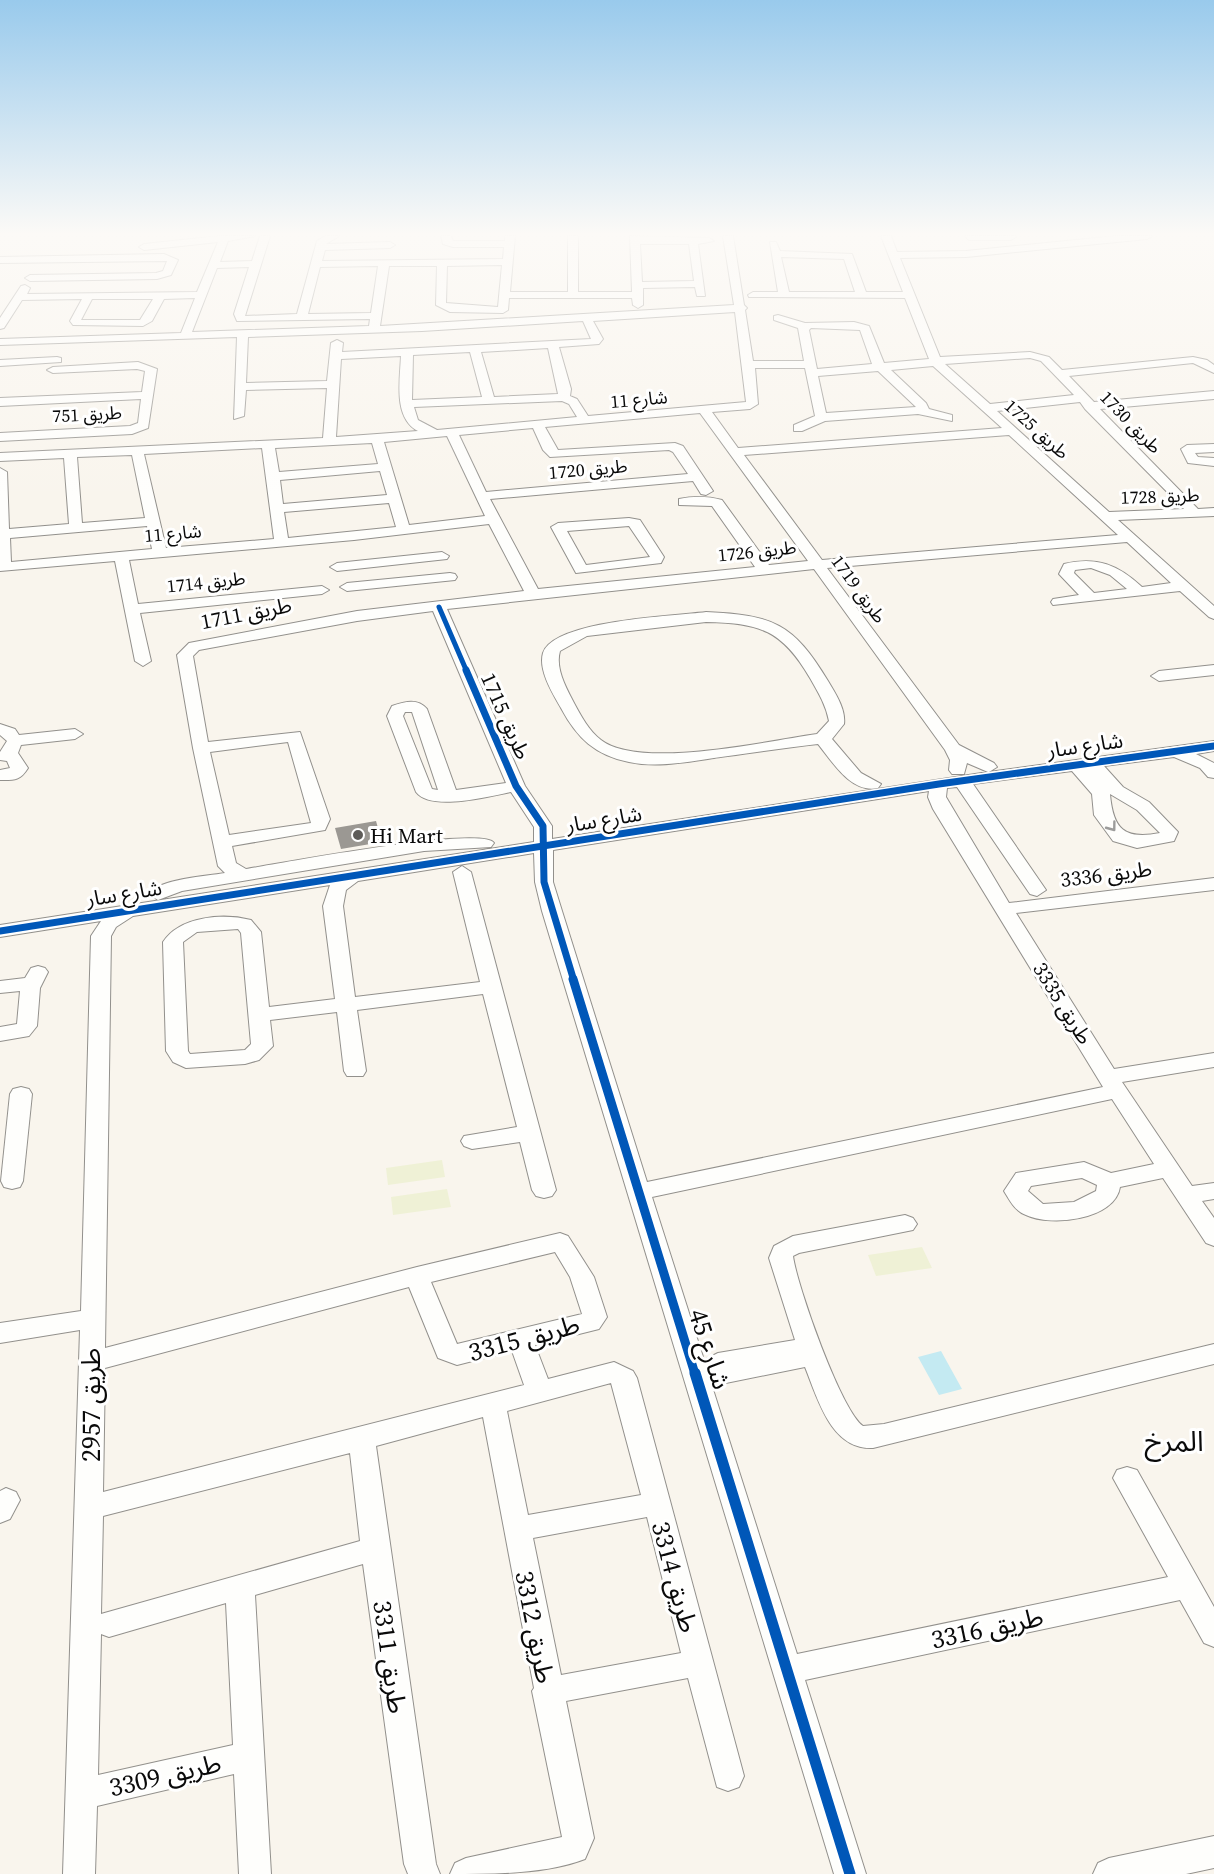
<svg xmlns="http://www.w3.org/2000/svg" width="1214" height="1874" font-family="'Source Serif 4','Noto Sans Arabic',serif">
	<rect width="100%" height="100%" fill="#f9f5ed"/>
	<g fill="#eff1d6">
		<path d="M 442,1160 L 445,1177 L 388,1185 L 386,1168 Z"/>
		<path d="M 447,1189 L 451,1207 L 393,1215 L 391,1197 Z"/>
		<path d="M 922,1247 L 932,1268 L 876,1276 L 868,1255 Z"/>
	</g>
	<path fill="#c4eaf2" d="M 941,1351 L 962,1389 L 939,1395 L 918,1357 Z"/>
	<path fill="#9b9893" d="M 376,821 L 382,842 L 341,849 L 335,828 Z"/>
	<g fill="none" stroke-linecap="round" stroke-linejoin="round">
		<defs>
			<g id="minor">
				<path d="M 220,236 L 255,236 L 228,241 L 220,262 L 252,261 L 260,236 L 270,236 L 245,316 L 297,314 L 317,241 L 325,236 L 339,236 L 326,244 L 390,242 L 395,245 L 390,248 L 325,250 L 322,261 L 503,259 L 504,247 L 453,247 L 443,244 L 441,236 L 451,236 L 453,241 L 505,241 L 505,236 L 515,236 L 510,292 L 568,292 L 568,236 L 578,236 L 578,292 L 632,292 L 630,236 L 709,238 L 714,241 L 698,244 L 705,296 L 697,296 L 695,287 L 643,288 L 643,305 L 638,308 L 633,305 L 632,298 L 509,298 L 508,310 L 503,313 L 450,312 L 436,305 L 437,266 L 389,266 L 380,326 L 734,305 L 723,236 L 733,236 L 744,305 L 747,308 L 745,310 L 753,361 L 804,361 L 798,328 L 774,320 L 774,316 L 778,315 L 805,323 L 854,322 L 869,326 L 884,363 L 929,359 L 905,298 L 749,297 L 748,295 L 753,292 L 778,292 L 770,242 L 776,242 L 780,251 L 852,254 L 866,292 L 903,292 L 881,236 L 891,236 L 897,252 L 966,251 L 1116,236 L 1152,236 L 1147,239 L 966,257 L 900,258 L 940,357 L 1030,352 L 1049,357 L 1062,370 L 1193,357 L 1207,360 L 1214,365 L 1214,373 L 1193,363 L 1069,376 L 1094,402 L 1214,391 L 1214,399 L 1100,409 L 1198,509 L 1214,508 L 1214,516 L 1118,520 L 1214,606 L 1214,619 L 1209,617 L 1180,591 L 1053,605 L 1051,602 L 1053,599 L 1079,595 L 1059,574 L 1064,564 C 1097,556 1118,565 1142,587 L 1171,583 L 1127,542 L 827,568 L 959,745 L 994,763 L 997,767 L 989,772 L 1214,741 L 1214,751 L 1196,754 L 1214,763 L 1214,778 L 1208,777 L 1200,768 L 1174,757 L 1104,766 L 1123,787 L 1149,802 L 1178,832 L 1174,841 L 1137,848 L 1113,841 L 1094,815 L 1092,794 L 1072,771 L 973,784 L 1046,890 L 1037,896 L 1030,894 L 957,787 L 947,788 L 946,797 L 1009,903 L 1214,878 L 1214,890 L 1016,913 L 1114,1069 L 1214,1053 L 1214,1067 L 1122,1082 L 1192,1186 L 1214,1183 L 1214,1199 L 1202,1201 L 1214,1218 L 1214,1246 L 1206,1243 L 1163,1178 L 1120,1187 C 1115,1220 1051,1227 1026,1215 C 1015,1211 1010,1201 1004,1191 L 1016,1173 L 1084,1162 L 1111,1173 L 1154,1164 L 1112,1099 L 652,1197 L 704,1360 L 718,1353 L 795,1340 L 769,1258 L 774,1246 L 793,1236 L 905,1215 L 913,1218 L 917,1224 L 913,1230 L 799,1253 L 793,1256 C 797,1286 841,1410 863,1426 L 884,1424 L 1214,1344 L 1214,1364 L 873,1448 C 831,1450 818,1399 805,1367 L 716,1385 L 711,1383 L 797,1654 L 1168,1577 L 1113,1478 L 1117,1470 L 1127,1467 L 1137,1470 L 1214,1607 L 1214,1647 L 1204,1643 L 1180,1600 L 805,1680 L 866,1874 L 834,1874 L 542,911 L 535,882 L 534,853 L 358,881 L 346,890 L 343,906 L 355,997 L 480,982 L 453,872 L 462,866 L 471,872 L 556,1190 L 552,1196 L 544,1198 L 536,1196 L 532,1190 L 520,1142 L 472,1149 L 464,1146 L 461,1141 L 464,1136 L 517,1127 L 483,994 L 357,1010 L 366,1071 L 363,1076 L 347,1076 L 344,1071 L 337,1012 L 270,1020 L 273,1046 L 259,1060 L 245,1064 L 186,1068 L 173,1062 L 166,1051 L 163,942 C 180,916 223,913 251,920 L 261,932 L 269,1007 L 335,999 L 323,906 L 330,885 L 133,916 L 116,927 L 111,936 L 105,1348 L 417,1267 L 560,1233 L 568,1236 L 594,1277 L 607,1317 L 599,1329 L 535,1345 L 548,1379 L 614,1362 L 633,1371 L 637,1378 L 744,1776 L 739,1787 L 728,1791 L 717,1787 L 688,1678 L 566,1701 L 594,1838 L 585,1859 C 547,1874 493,1874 450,1874 L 455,1863 L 466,1858 L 562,1837 L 532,1691 L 534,1688 L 483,1417 L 376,1446 L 436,1864 L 440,1874 L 408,1874 L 404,1864 L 363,1564 L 255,1595 L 271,1874 L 239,1874 L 234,1774 L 97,1806 L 95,1874 L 63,1874 L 80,1330 L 0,1343 L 0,1323 L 81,1311 L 91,936 L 101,921 L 0,937 L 0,925 L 534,842 L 534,827 L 511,792 C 490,796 431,812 416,792 L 387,716 L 392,706 C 405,702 417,698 427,709 L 456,790 L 506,783 L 433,611 L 357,621 L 199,650 L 193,656 L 208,742 L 300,732 L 330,819 L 325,830 L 232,846 L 236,863 L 246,869 C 277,864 482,825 494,843 L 491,847 L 424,851 L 182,891 L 158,900 L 149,894 C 159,879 207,876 225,873 L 218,866 L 193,748 L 177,655 L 189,643 L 357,611 L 524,591 L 489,524 L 354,540 L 129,560 L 138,604 L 322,586 L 329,590 L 322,594 L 140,613 L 151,661 L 143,666 L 135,661 L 115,561 L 0,571 L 0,468 L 7,472 L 9,529 L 69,524 L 64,458 L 0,461 L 0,453 L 323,438 L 327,388 L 246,390 L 244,416 L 234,419 L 237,337 L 0,345 L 0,339 L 181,333 L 195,298 L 164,299 L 152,321 L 143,326 L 73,325 L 70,321 L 82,299 L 22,300 L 4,328 L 0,329 L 0,318 L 21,286 L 25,285 L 30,288 L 27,294 L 197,292 L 218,242 L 144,250 L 139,247 L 144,244 ZM 640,244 L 689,244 L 694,281 L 642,282 ZM 781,257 L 844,259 L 855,292 L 789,292 ZM 502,265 L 498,307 L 446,303 L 447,266 ZM 378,266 L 371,313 L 308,314 L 320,267 ZM 249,267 L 234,314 L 237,321 L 370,319 L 369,326 L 192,332 L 217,268 ZM 92,299 L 153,299 L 140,320 L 81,320 ZM 735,312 L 746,402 L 588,416 L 577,399 L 570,396 L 571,389 L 559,347 L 599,344 L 603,339 L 593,321 ZM 583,321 L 591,339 L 342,352 L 343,343 L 337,340 L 331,343 L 327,381 L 246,383 L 248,337 L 422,331 ZM 811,328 L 860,330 L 872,364 L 817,369 L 809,330 ZM 548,348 L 558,394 L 494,397 L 481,352 ZM 470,352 L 482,397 L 412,400 L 413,355 ZM 401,356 C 400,380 393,418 418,431 L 336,437 L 341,359 ZM 1030,358 L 1041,361 L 1074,395 L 990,404 L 945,364 ZM 933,366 L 1002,428 L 738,448 L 712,412 L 750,409 L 758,404 L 755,368 L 805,368 L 815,416 L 794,425 L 794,431 L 802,431 L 825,421 L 918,414 L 952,421 L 952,415 L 929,409 L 926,403 L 891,370 ZM 878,371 L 916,407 L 826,413 L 818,376 ZM 562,401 L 569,404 L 577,417 L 437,430 L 418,420 L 414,407 ZM 1080,402 L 1085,409 L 1184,509 L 1109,512 L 997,411 ZM 700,413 L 808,561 L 769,565 L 722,500 C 707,496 694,496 679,499 L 679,505 L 712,506 L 755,567 L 538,589 L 490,499 L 693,481 L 701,494 L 706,495 L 713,491 L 683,446 L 675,443 L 558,450 L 545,427 ZM 533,428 L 543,450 L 550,457 L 669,450 L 673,452 L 688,474 L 486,492 L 459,435 ZM 1009,435 L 1118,535 L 822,560 L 744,455 ZM 447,436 L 485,516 L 409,525 L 384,442 ZM 372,443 L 378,464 L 279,472 L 275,448 ZM 262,448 L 274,539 L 166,548 L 144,454 ZM 132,455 L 145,518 L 82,523 L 77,457 ZM 380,471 L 387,495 L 283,504 L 280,480 ZM 389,503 L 396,527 L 288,538 L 284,512 ZM 147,526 L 152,549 L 11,562 L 10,538 ZM 1091,568 L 1110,575 L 1127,589 L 1094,593 L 1074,573 L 1075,570 ZM 814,569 L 945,750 L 950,760 L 949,770 L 952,774 L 964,774 L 967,763 L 988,772 L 552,839 L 552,826 L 525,786 L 447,609 ZM 405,712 L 412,712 L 438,790 L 432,789 L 403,716 ZM 288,742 L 311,823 L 229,835 L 210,752 ZM 929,791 L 928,797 L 933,809 L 1103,1087 L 647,1182 L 562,911 L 553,882 L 553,850 ZM 1110,794 L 1137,810 L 1160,833 C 1124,840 1113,829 1110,794 ZM 238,929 L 241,933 L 251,1044 L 245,1050 L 190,1054 L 188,1051 L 183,942 L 197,932 ZM 1082,1178 L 1097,1185 L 1096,1191 L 1074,1202 L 1043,1204 L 1028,1191 L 1031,1186 ZM 555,1252 L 570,1277 L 582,1314 L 457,1344 L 431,1282 ZM 409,1287 L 438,1358 L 457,1365 L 512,1351 L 524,1385 L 103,1492 L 105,1368 ZM 611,1383 L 641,1495 L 528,1515 L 507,1411 ZM 350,1453 L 360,1541 L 101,1614 L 103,1516 ZM 647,1517 L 681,1653 L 561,1675 L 533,1538 ZM 226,1603 L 233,1745 L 98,1775 L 101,1634 L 109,1637 Z"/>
				<path d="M 965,236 L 1015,236 L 1016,237 L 1011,240 L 969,240 Z"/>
				<path d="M 164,254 L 178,260 L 171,275 L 157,279 L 30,281 L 25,278 L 30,275 L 156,273 L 163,271 L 167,261 L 0,263 L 0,257 Z"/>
				<path d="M 57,357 L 61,358 L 61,362 L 0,366 L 0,360 Z"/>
				<path d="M 138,362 L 157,369 L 148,428 L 132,434 L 0,441 L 0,433 L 130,426 L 138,423 L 141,399 L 0,406 L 0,398 L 142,392 L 145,371 L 137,369 L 53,373 L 47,370 L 53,367 Z"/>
				<path d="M 1214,444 L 1214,452 L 1195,453 L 1198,457 L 1214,458 L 1214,466 L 1188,463 L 1181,449 L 1187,445 Z"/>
				<path d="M 629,518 L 640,520 L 664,557 L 661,563 L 576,573 L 551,527 L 558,523 ZM 629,526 L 650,557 L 586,565 L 567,531 Z"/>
				<path d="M 442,552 L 449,556 L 447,559 L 337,571 L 330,567 L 337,563 Z"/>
				<path d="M 450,573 L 455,574 L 457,577 L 455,580 L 347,591 L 340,587 L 347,583 Z"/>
				<path d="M 706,612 C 773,615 793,623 828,681 C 835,693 846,709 844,724 L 832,739 L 861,773 L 881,784 L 878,788 C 851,794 832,761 818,744 C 783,748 749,753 714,758 C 686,762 657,768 629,762 C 595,755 577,738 561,708 C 553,694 538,670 543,653 C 554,620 675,616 706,612 ZM 706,622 C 760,623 782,630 810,678 C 818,692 826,705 829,721 L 817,734 C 767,741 640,770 601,740 C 589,731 581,716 574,703 C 566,688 555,668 560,651 L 587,636 Z"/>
				<path d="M 1214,665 L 1214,675 L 1159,681 L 1151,676 L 1159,671 Z"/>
				<path d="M 0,724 L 15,729 L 19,735 L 75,729 L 83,734 L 75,739 L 21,745 L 18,753 L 28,768 C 20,781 14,780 0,780 L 0,770 L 10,768 L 7,761 L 0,760 L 0,752 L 7,741 L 0,735 Z"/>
				<path d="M 38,966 L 45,968 L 48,972 L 40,988 L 37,1026 L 29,1036 L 0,1041 L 0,1027 L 17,1024 L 20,991 L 0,993 L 0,981 L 25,978 L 31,968 Z"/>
				<path d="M 21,1087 L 29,1089 L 32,1094 L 23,1181 L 20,1187 L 12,1189 L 4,1187 L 1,1181 L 10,1094 L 13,1089 Z"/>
				<path d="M 6,1488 L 16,1492 L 20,1500 L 10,1519 L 0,1523 L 0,1491 Z"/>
				<path d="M 1214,1836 L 1214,1868 L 1186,1874 L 1093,1874 L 1098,1863 L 1109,1858 Z"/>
			</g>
		</defs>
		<use href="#minor" stroke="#92908c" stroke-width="2"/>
		<use href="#minor" fill="#fefefc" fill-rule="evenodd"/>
		<defs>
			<path id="cycleway-far3" d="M 439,607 L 467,672"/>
			<g id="cycleway-far2">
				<path d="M 466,670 L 516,786 L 543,826 L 544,882 L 574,981"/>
				<path d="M 0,931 L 939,784 L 1214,746"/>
			</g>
			<path id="cycleway-far1" d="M 573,979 L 695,1374"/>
			<path id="cycleway" d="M 695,1373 L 850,1874"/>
		</defs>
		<use href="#cycleway-far3" stroke="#fff" stroke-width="8"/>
		<use href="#cycleway-far2" stroke="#fff" stroke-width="10"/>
		<use href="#cycleway-far1" stroke="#fff" stroke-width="13"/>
		<use href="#cycleway" stroke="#fff" stroke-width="15"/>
		<use href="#cycleway-far3" stroke="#0057b8" stroke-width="5"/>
		<use href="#cycleway-far2" stroke="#0057b8" stroke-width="7"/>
		<use href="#cycleway-far1" stroke="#0057b8" stroke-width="9"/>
		<use href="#cycleway" stroke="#0057b8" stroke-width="11"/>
	</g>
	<defs><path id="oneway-chevron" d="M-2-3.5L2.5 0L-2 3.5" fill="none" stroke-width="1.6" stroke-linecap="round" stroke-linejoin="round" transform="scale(1.5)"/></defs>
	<use stroke="#9c9c9b" href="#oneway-chevron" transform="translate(1112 827) rotate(53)"/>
	<linearGradient id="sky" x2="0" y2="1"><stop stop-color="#99caec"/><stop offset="0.47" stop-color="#fcfaf7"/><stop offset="1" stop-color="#fcfaf7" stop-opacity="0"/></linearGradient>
	<rect width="1214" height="498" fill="url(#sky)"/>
	<circle fill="#5e5c59" stroke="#fff" stroke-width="2" cx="358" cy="835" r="6"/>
	<g text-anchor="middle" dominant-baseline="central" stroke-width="6" stroke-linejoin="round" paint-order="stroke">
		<g font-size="18" fill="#0a0a0a" stroke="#fff">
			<text transform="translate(639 399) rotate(-5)">شارع 11</text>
			<text transform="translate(87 414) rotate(-3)">طريق 751</text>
			<text transform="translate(1131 422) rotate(46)">طريق 1730</text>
			<text transform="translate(1037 429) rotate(42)">طريق 1725</text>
			<text transform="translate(588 469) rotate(-5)">طريق 1720</text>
			<text transform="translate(1160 496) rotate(-2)">طريق 1728</text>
			<text transform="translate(173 533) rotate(-5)">شارع 11</text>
			<text transform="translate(757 551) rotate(-6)">طريق 1726</text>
			<text transform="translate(206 582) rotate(-6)">طريق 1714</text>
			<text transform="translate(859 589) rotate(54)">طريق 1719</text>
		</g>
		<g font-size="21" fill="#0a0a0a" stroke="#fff">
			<text transform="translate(246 613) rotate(-11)">طريق 1711</text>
			<text transform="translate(506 716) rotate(66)">طريق 1715</text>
			<text transform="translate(1085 745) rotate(-8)">شارع سار</text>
			<text transform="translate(604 819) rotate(-9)">شارع سار</text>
			<text transform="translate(1106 874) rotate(-7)">طريق 3336</text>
			<text transform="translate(124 893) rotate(-9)">شارع سار</text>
			<text transform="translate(1063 1003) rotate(58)">طريق 3335</text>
		</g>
		<g font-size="21" fill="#0a0a0a" stroke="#fff" text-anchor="start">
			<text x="370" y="835">Hi Mart</text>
		</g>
		<g font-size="26" fill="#0a0a0a" stroke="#fff">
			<text transform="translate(524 1338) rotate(-15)">طريق 3315</text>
			<text transform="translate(710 1349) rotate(72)">شارع 45</text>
			<text transform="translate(91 1405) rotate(-90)">طريق 2957</text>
			<text transform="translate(675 1577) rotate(75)">طريق 3314</text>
			<text transform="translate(535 1627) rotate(79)">طريق 3312</text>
			<text transform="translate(987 1628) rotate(-12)">طريق 3316</text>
			<text transform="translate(390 1657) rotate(82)">طريق 3311</text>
			<text transform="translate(165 1775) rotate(-13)">طريق 3309</text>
		</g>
		<g font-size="28" fill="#0a0a0a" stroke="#fff">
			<text x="1174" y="1441">المرخ</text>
		</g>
	</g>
</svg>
